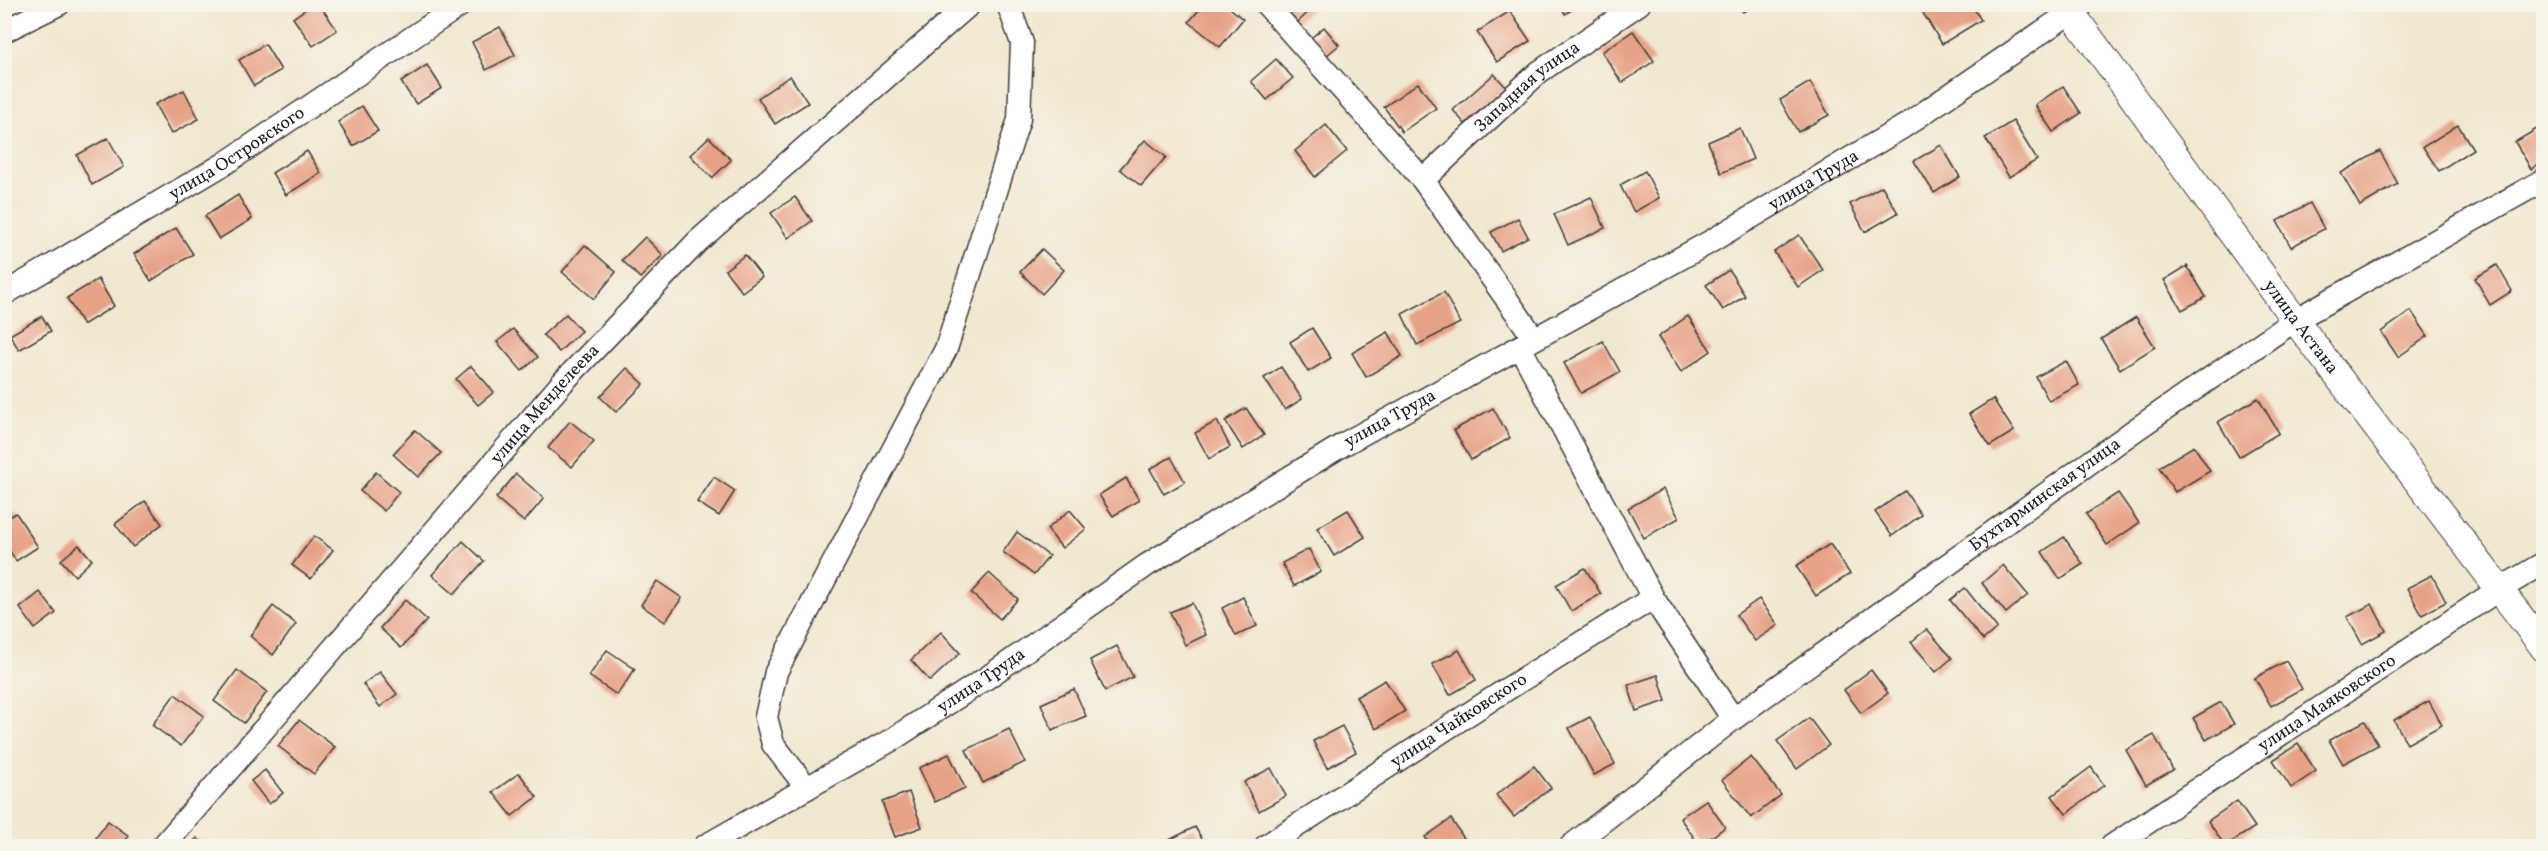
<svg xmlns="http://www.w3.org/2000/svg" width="2548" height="851" font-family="Vollkorn,serif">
	<rect width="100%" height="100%" fill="#f7f3e8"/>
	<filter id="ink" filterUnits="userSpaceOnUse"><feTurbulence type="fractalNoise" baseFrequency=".0167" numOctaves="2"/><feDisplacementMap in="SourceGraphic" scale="12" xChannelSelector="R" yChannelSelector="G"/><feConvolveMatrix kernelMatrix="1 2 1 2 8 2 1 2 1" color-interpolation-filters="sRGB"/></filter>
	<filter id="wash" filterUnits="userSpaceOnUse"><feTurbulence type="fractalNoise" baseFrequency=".008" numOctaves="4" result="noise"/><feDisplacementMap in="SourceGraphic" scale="24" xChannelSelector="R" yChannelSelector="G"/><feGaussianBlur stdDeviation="1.35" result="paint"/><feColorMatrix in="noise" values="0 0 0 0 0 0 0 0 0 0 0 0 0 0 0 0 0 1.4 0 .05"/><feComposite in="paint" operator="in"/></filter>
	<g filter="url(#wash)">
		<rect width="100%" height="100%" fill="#f2e7d0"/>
		<g id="blocks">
			<g fill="#e7a286">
				<path d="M 313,4 L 319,4 L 337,30 L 313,46 L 293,18 Z"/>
				<path d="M 1204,4 L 1225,4 L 1243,19 L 1220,47 L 1189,22 Z"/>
				<path d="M 1286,4 L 1317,4 L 1298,22 L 1284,7 Z"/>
				<path d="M 1560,4 L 1581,4 L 1565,14 Z"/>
				<path d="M 1739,4 L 1757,4 L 1743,12 Z"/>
				<path d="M 1937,4 L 1971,4 L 1981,20 L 1942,44 L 1923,13 Z"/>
				<path d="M 1510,11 L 1530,41 L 1497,62 L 1477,32 Z"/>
				<path d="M 500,27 L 515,55 L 486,70 L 472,42 Z"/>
				<path d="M 1324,27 L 1339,45 L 1326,56 L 1311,38 Z"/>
				<path d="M 1633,31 L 1654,61 L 1622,83 L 1602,52 Z"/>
				<path d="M 265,44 L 281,70 L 254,86 L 239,60 Z"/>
				<path d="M 1276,59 L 1293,78 L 1267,100 L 1251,81 Z"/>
				<path d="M 427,65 L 442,88 L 416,104 L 401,82 Z"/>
				<path d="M 1494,74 L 1506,87 L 1465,124 L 1453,110 Z"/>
				<path d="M 790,76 L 808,103 L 775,124 L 758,98 Z"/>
				<path d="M 1810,82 L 1829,115 L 1798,132 L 1780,100 Z"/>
				<path d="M 1418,83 L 1436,108 L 1402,132 L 1384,107 Z"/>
				<path d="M 2063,86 L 2081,113 L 2053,132 L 2035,105 Z"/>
				<path d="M 184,90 L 199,119 L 171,134 L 155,104 Z"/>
				<path d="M 362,106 L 378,131 L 353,146 L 338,122 Z"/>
				<path d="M 2013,121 L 2037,160 L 2009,177 L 1985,138 Z"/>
				<path d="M 1326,125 L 1347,151 L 1315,177 L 1295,151 Z"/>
				<path d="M 2458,125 L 2473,149 L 2439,171 L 2423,147 Z"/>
				<path d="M 2540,127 L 2544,132 L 2544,161 L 2531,169 L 2515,142 Z"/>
				<path d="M 1740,128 L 1753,159 L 1721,173 L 1708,142 Z"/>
				<path d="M 709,137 L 731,160 L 712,178 L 690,155 Z"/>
				<path d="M 108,138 L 124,167 L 92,185 L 77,155 Z"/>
				<path d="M 1145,140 L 1166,157 L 1141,186 L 1120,169 Z"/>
				<path d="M 1941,145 L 1960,177 L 1934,193 L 1914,161 Z"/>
				<path d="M 307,151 L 321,173 L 286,195 L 272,173 Z"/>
				<path d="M 2380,151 L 2398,184 L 2360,206 L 2341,173 Z"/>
				<path d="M 1645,171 L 1659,198 L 1634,212 L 1620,185 Z"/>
				<path d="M 1882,186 L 1898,213 L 1865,232 L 1850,204 Z"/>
				<path d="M 238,195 L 252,219 L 219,239 L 205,216 Z"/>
				<path d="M 795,197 L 812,221 L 788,238 L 771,213 Z"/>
				<path d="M 1591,197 L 1605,228 L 1568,245 L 1554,214 Z"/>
				<path d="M 2310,203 L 2324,229 L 2291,247 L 2277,221 Z"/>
				<path d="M 1518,218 L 1528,237 L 1501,251 L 1491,232 Z"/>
				<path d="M 176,228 L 193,254 L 151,281 L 134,254 Z"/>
				<path d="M 1799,235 L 1823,270 L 1798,287 L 1774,252 Z"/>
				<path d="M 645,237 L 663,255 L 640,278 L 622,260 Z"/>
				<path d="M 585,245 L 616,272 L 594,299 L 562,272 Z"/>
				<path d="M 1042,249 L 1064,270 L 1042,294 L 1020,272 Z"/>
				<path d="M 745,255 L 762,277 L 742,292 L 725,270 Z"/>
				<path d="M 2497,265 L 2512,291 L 2490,305 L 2475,278 Z"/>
				<path d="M 2187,266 L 2206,297 L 2182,310 L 2164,280 Z"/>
				<path d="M 1729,270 L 1745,296 L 1723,310 L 1706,285 Z"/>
				<path d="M 98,279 L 114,306 L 83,325 L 67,298 Z"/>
				<path d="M 1444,292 L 1460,323 L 1417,345 L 1402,314 Z"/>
				<path d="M 2411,311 L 2428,336 L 2398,357 L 2381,332 Z"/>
				<path d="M 566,314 L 581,331 L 559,352 L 543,335 Z"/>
				<path d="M 42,316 L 51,331 L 19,350 L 10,335 Z"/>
				<path d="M 1688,316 L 1711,351 L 1681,372 L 1658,337 Z"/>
				<path d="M 2136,317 L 2155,347 L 2120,369 L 2101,339 Z"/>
				<path d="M 1312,328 L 1331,358 L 1308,372 L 1290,342 Z"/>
				<path d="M 513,329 L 538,357 L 522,371 L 497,342 Z"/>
				<path d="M 1388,332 L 1402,356 L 1366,377 L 1352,353 Z"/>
				<path d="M 1603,341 L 1620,372 L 1581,393 L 1564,363 Z"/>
				<path d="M 2066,361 L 2079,385 L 2049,401 L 2036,377 Z"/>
				<path d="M 471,366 L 494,392 L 478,405 L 456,379 Z"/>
				<path d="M 1281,367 L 1302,399 L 1285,410 L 1264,378 Z"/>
				<path d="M 627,368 L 644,384 L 616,412 L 600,397 Z"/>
				<path d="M 2258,398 L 2279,433 L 2239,457 L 2218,422 Z"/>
				<path d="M 1993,399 L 2014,431 L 1990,446 L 1969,414 Z"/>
				<path d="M 1246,408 L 1264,435 L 1243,449 L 1225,421 Z"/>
				<path d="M 1493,408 L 1510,438 L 1471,460 L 1454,430 Z"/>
				<path d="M 570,421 L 594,441 L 572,467 L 548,448 Z"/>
				<path d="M 1217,421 L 1230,447 L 1209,459 L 1195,433 Z"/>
				<path d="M 415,430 L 441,453 L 418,477 L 393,454 Z"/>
				<path d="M 2194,446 L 2210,471 L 2175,492 L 2159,467 Z"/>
				<path d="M 1171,457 L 1185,482 L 1164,494 L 1150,469 Z"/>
				<path d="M 376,472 L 399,492 L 384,511 L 360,491 Z"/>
				<path d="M 516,474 L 544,498 L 524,522 L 496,498 Z"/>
				<path d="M 714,477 L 735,491 L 719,516 L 697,502 Z"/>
				<path d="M 1126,478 L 1139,500 L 1113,516 L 1099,495 Z"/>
				<path d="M 1663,489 L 1679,518 L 1644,538 L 1628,508 Z"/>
				<path d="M 1905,491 L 1921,515 L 1892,536 L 1875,512 Z"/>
				<path d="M 2118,493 L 2139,523 L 2107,545 L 2086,514 Z"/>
				<path d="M 145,501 L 162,524 L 133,547 L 115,524 Z"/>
				<path d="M 1070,510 L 1086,529 L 1062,548 L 1047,529 Z"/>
				<path d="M 1348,510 L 1365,537 L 1334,556 L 1317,528 Z"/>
				<path d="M 16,513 L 38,547 L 16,561 L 4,542 L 4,520 Z"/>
				<path d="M 1017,532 L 1049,556 L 1034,575 L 1003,552 Z"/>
				<path d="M 314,536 L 333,550 L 311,579 L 292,565 Z"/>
				<path d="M 2064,537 L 2083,564 L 2060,579 L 2042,552 Z"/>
				<path d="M 463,541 L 484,561 L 454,594 L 432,575 Z"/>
				<path d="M 1830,544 L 1850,574 L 1816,596 L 1796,566 Z"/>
				<path d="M 79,545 L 92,560 L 75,576 L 61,560 Z"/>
				<path d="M 1309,549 L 1321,572 L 1294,586 L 1282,563 Z"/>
				<path d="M 2003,565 L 2028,595 L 2006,613 L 1982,583 Z"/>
				<path d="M 1585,568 L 1601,594 L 1571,611 L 1556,585 Z"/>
				<path d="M 989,573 L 1018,599 L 1000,619 L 971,593 Z"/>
				<path d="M 2432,575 L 2446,602 L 2422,615 L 2407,588 Z"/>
				<path d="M 657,581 L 682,598 L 665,622 L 641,605 Z"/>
				<path d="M 1965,588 L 1997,628 L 1983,640 L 1950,600 Z"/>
				<path d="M 40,592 L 56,613 L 35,629 L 20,608 Z"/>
				<path d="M 1243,597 L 1257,626 L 1236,636 L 1222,608 Z"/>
				<path d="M 1759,599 L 1778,625 L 1755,641 L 1736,615 Z"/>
				<path d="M 405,600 L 427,620 L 401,648 L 380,628 Z"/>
				<path d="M 1192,603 L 1206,635 L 1185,645 L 1170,612 Z"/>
				<path d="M 2372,604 L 2386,631 L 2362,644 L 2347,617 Z"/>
				<path d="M 273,606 L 296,624 L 273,655 L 250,636 Z"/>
				<path d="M 1927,629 L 1952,658 L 1936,672 L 1911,642 Z"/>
				<path d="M 941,632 L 960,653 L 930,681 L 911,660 Z"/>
				<path d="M 1117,646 L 1133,677 L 1105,691 L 1090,660 Z"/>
				<path d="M 607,650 L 635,669 L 617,695 L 589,676 Z"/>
				<path d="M 1459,650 L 1476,680 L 1450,695 L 1432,664 Z"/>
				<path d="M 2286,661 L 2302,689 L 2271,706 L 2255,678 Z"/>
				<path d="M 237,670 L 267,692 L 244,723 L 214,701 Z"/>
				<path d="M 1871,670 L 1888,693 L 1861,713 L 1844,690 Z"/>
				<path d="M 380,672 L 397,694 L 380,707 L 363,684 Z"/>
				<path d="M 1658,675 L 1666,701 L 1636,711 L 1628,685 Z"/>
				<path d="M 1385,680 L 1405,711 L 1376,729 L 1356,697 Z"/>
				<path d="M 1074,689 L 1086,716 L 1052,730 L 1041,704 Z"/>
				<path d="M 175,694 L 204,716 L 181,746 L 152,725 Z"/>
				<path d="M 2429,701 L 2442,725 L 2407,744 L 2394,720 Z"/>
				<path d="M 2221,702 L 2234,724 L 2206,740 L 2193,718 Z"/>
				<path d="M 1590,717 L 1615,764 L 1594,775 L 1569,728 Z"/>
				<path d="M 1809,718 L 1829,745 L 1797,769 L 1777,741 Z"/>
				<path d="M 299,720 L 335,747 L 314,774 L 278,746 Z"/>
				<path d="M 2365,721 L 2378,745 L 2343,764 L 2329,740 Z"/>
				<path d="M 1342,726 L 1356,752 L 1327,768 L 1313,741 Z"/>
				<path d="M 1009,729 L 1025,762 L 983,783 L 966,750 Z"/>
				<path d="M 2154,735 L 2173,770 L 2146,785 L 2126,750 Z"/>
				<path d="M 2298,744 L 2316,771 L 2291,788 L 2273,760 Z"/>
				<path d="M 949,754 L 965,788 L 935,802 L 919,768 Z"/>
				<path d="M 1751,757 L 1781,795 L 1751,818 L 1722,780 Z"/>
				<path d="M 1534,766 L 1551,788 L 1514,817 L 1496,795 Z"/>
				<path d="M 2091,767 L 2104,785 L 2066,814 L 2052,796 Z"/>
				<path d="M 1271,768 L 1286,796 L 1259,811 L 1244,782 Z"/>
				<path d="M 265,770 L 283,793 L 269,804 L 251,781 Z"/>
				<path d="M 519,773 L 537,797 L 512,816 L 493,792 Z"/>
				<path d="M 909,792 L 922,827 L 895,837 L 882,802 Z"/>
				<path d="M 1706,800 L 1725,827 L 1700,846 L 1680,818 Z"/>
				<path d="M 2237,801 L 2255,827 L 2225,846 L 2208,821 Z"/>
				<path d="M 1451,819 L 1467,843 L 1462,846 L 1431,846 L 1425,837 Z"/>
				<path d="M 108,821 L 129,836 L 121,846 L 90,846 Z"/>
				<path d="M 1195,827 L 1206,846 L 1170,846 L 1167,841 Z"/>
				<path d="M 197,838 L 207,846 L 189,846 Z"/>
				<path d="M 2185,839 L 2191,846 L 2175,846 Z"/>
				<path d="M 869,841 L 870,846 L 848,846 Z"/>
			</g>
		</g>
	</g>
	<g filter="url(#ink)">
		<use href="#blocks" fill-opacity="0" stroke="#3c3a37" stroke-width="1.5"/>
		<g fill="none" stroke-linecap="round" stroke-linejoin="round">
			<defs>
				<g id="minor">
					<path d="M 1266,4 L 1423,180 L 1534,338"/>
					<path d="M 4,31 L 59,4"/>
					<path id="s1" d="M 1423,180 L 1539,72 L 1639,4"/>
					<path id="s2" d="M 4,294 L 224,164 L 462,4"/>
					<path d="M 1520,347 L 1653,598 L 1733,719"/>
					<path d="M 807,788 L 773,744 L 766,717 L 776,672 L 946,349 L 1019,119 L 1022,43 L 1008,4"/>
					<path id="s3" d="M 163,846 L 563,382 L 698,241 L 970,4"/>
					<path id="s4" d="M 705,846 L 893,739 L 988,677 L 1147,565 L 1344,444 L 1708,243 L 1903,127 L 2083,4"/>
					<path id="s5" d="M 1266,846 L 1504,691 L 1653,598"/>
					<path id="s6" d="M 1571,846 L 1733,719 L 2135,430 L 2295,320 L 2544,180"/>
					<path id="s7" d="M 2112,846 L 2498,590 L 2544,563"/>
				</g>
				<g id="tertiary">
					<path id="s8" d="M 2065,4 L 2295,320 L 2544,648"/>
				</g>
			</defs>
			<use href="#minor" stroke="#3c3a37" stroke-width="25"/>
			<use href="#tertiary" stroke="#3c3a37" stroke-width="29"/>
			<use href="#minor" stroke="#fff" stroke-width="22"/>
			<use href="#tertiary" stroke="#fff" stroke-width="27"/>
		</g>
	</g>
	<g text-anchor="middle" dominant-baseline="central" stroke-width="5" stroke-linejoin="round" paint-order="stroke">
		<g font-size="18" fill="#1c1c1c" stroke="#f7f3e8">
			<text stroke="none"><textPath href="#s1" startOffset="140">Западная улица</textPath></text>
			<text stroke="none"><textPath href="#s2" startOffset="272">улица Островского</textPath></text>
			<text stroke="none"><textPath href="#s4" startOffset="1294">улица Труда</textPath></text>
			<text stroke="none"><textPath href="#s8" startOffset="400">улица Астана</textPath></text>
			<text stroke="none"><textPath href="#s3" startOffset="584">улица Менделеева</textPath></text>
			<text stroke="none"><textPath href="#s4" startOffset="808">улица Труда</textPath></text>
			<text stroke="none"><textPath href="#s6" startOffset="590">Бухтарминская улица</textPath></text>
			<text stroke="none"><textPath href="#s4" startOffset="322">улица Труда</textPath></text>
			<text stroke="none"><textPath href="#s7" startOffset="258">улица Маяковского</textPath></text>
			<text stroke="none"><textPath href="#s5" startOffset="230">улица Чайковского</textPath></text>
		</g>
	</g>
	<rect width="2548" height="851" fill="none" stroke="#f7f3e8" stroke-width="24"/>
</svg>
